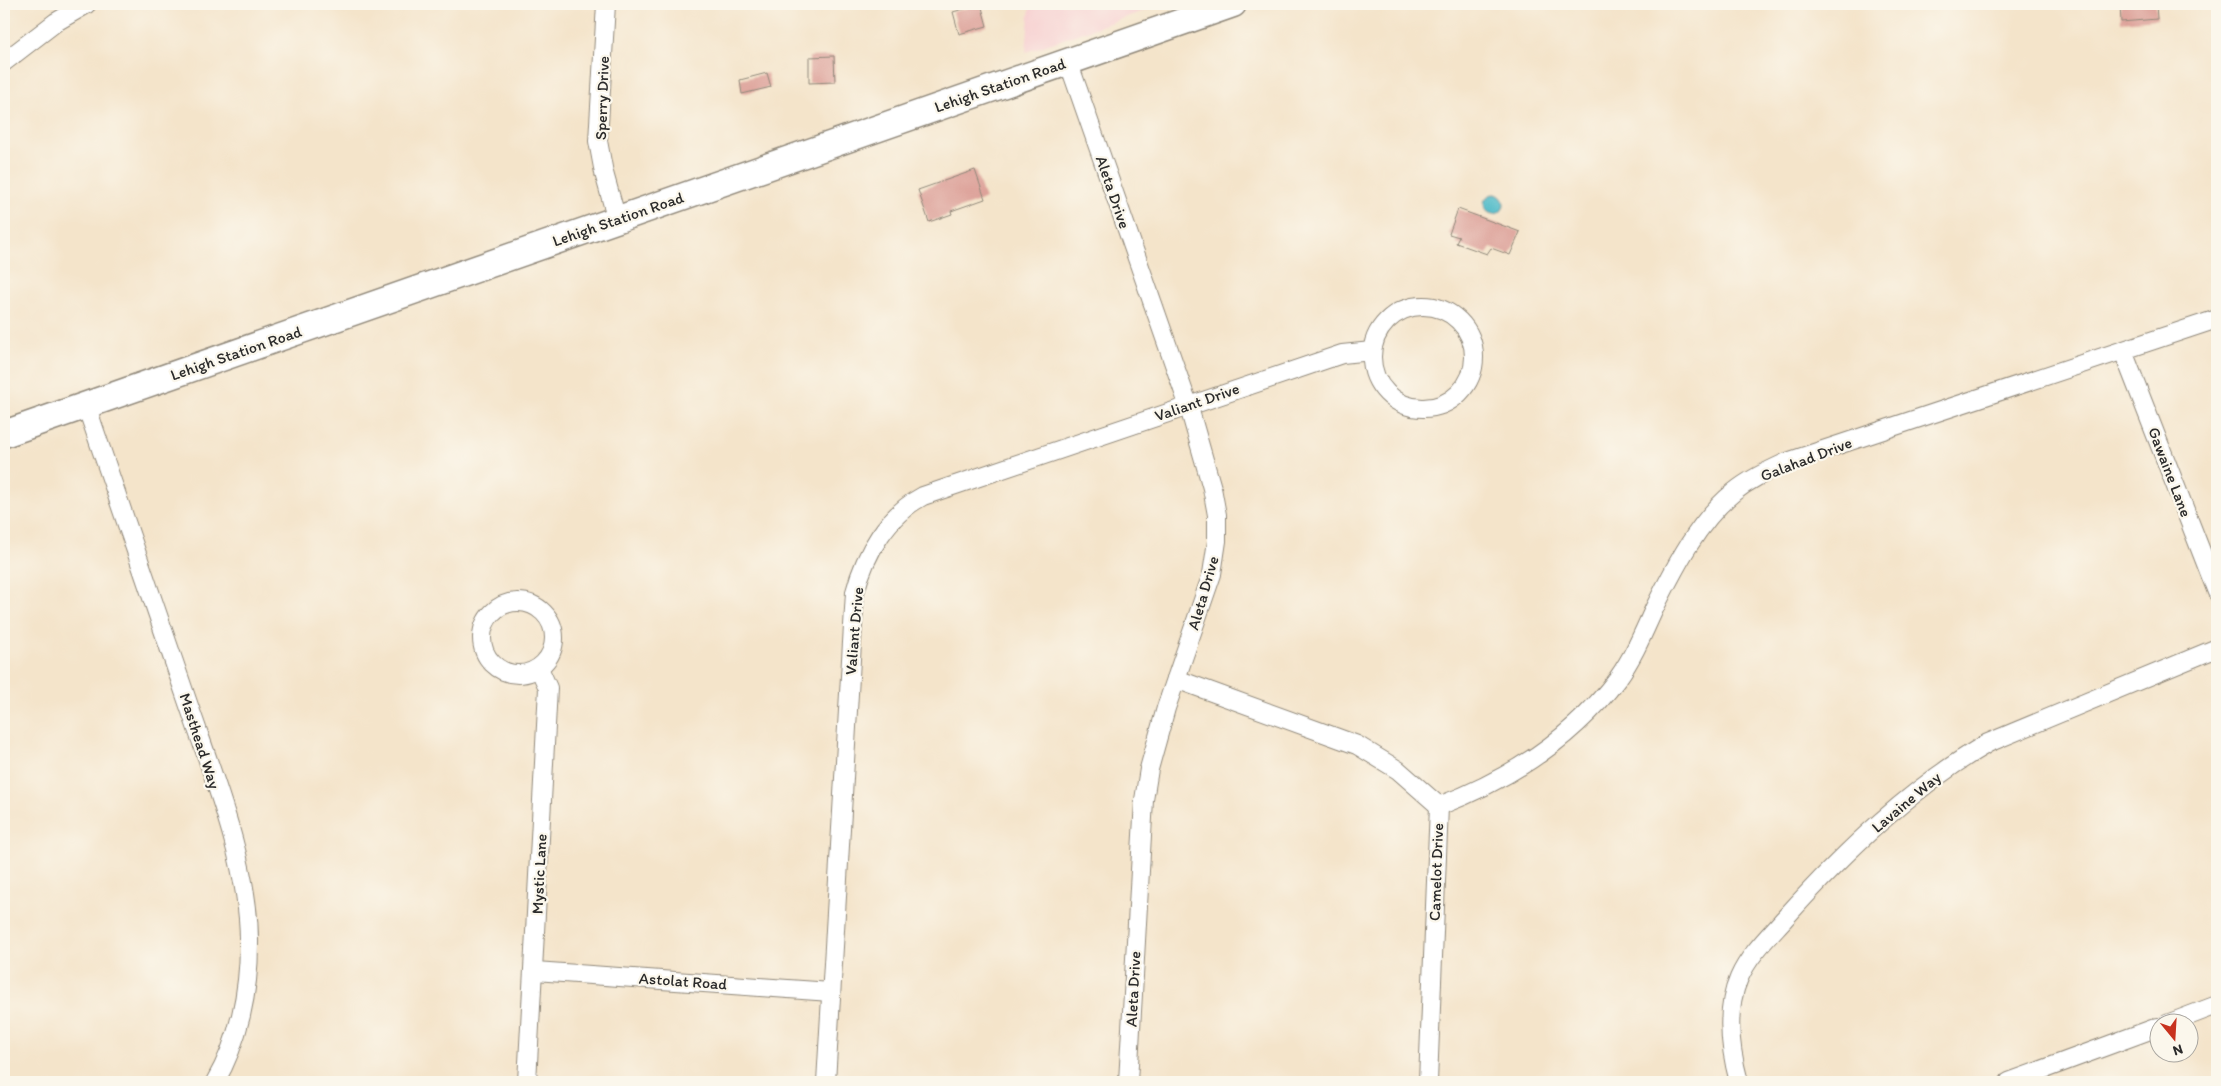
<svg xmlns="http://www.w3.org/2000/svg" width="2221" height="1086" font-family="Itim,sans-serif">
	<rect width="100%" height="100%" fill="#fbf7ec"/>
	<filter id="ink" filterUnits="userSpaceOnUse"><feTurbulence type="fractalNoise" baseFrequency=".02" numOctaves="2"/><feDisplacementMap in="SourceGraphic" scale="10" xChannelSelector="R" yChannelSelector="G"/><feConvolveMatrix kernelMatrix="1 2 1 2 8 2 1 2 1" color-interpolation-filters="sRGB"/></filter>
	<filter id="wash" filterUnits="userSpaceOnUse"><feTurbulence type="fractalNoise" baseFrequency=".0096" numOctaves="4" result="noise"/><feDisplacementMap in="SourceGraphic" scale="20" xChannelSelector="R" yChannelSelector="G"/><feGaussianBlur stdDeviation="1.12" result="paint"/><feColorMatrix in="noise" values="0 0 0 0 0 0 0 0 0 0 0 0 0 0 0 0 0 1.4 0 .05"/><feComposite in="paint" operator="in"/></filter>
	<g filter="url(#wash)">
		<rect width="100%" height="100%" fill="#f4e4ca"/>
		<path fill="#f7cfd0" d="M 1030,4 L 1164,4 L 1026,52 Z"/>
		<circle fill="#4ebac8" stroke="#3c727a" cx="1494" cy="204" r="10"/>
		<g id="blocks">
			<g fill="#dda199">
				<path d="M 981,4 L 987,26 L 959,34 L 953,12 Z"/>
				<path d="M 2120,4 L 2156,4 L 2157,19 L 2121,22 Z"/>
				<path d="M 834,56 L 835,82 L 809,83 L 809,57 Z"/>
				<path d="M 767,73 L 771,87 L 742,94 L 740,80 Z"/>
				<path d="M 975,170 L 985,199 L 951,211 L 952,214 L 929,222 L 918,190 Z"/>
				<path d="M 1458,209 L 1520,232 L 1510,255 L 1491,248 L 1487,254 L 1456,243 L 1459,237 L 1449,234 Z"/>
			</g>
		</g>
	</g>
	<g filter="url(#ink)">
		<use href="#blocks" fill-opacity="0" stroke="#90887a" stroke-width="1"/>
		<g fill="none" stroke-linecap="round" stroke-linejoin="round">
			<defs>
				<g id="minor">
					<path d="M 606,4 L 598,141 L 604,173 L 617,220"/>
					<path d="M 1068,61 L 1188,404 L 1212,488 L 1217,515 L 1217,541 L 1212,574 L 1166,708 L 1149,769 L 1144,800 L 1128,1082"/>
					<path d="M 4,62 L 56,22 L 87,4"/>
					<circle cx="1423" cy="357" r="51"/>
					<path d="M 2123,351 L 2217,592"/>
					<path d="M 86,405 C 121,505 154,604 188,703 C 213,776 250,867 249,944 C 249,991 239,1041 215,1082"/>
					<circle cx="518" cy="638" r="36"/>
					<path d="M 1176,679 L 1357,745 L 1398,770 L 1439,806"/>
					<path d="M 1439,806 C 1510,779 1572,740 1618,678 C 1634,656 1644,631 1655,607 C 1675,567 1698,521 1734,492 C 1750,479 1768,471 1787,462 L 2217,319"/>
					<path d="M 535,971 L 831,992"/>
					<path d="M 2167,1024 L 2217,1005"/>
					<path d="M 527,1082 L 548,688 L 539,668"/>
					<path d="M 826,1082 L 855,592 C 865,554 887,515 923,496 L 1342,354 L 1372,351"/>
					<path d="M 1428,1082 L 1439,806"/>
					<path d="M 1739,1082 C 1730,1049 1725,1010 1739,978 C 1749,955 1769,936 1785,918 C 1845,851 1911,788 1988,743 L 2217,648"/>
					<path d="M 2009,1082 L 2158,1027"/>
				</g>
				<path id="secondary" d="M 4,434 L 1233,4"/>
			</defs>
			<use href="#minor" stroke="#90887a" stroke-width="20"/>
			<use href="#secondary" stroke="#90887a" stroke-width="29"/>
			<use href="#minor" stroke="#fff" stroke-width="18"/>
			<use href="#secondary" stroke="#fff" stroke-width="26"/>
		</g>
	</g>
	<g text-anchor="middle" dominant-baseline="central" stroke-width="4.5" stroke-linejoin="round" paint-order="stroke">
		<g font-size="16" fill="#2b2b2b" stroke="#fbf7ec">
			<text transform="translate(1000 85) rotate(-19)">Lehigh Station Road</text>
			<text transform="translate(602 98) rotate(-88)">Sperry Drive</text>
			<text transform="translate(1113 192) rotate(71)">Aleta Drive</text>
			<text transform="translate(618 219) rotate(-19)">Lehigh Station Road</text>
			<text transform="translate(236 353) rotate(-19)">Lehigh Station Road</text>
			<text transform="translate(1197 402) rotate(-19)">Valiant Drive</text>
			<text transform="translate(1806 459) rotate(-21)">Galahad Drive</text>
			<text transform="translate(2170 472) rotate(69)">Gawaine Lane</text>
			<text transform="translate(1203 593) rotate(-74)">Aleta Drive</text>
			<text transform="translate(854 631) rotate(-85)">Valiant Drive</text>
			<text transform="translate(200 741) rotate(72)">Masthead Way</text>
			<text transform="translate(1906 802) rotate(-40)">Lavaine Way</text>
			<text transform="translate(1436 872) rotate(-88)">Camelot Drive</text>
			<text transform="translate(539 874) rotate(-87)">Mystic Lane</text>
			<text transform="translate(683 981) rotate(4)">Astolat Road</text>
			<text transform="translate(1133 989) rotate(-87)">Aleta Drive</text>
		</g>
	</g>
	<rect width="2221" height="1086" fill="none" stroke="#fbf7ec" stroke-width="20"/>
	<g transform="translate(2174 1038) rotate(162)"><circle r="24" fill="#fbf7ec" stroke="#a8a59f"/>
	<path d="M0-4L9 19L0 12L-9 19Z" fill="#c8321e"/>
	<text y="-8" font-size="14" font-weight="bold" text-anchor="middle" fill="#2b2b2b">N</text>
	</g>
</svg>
